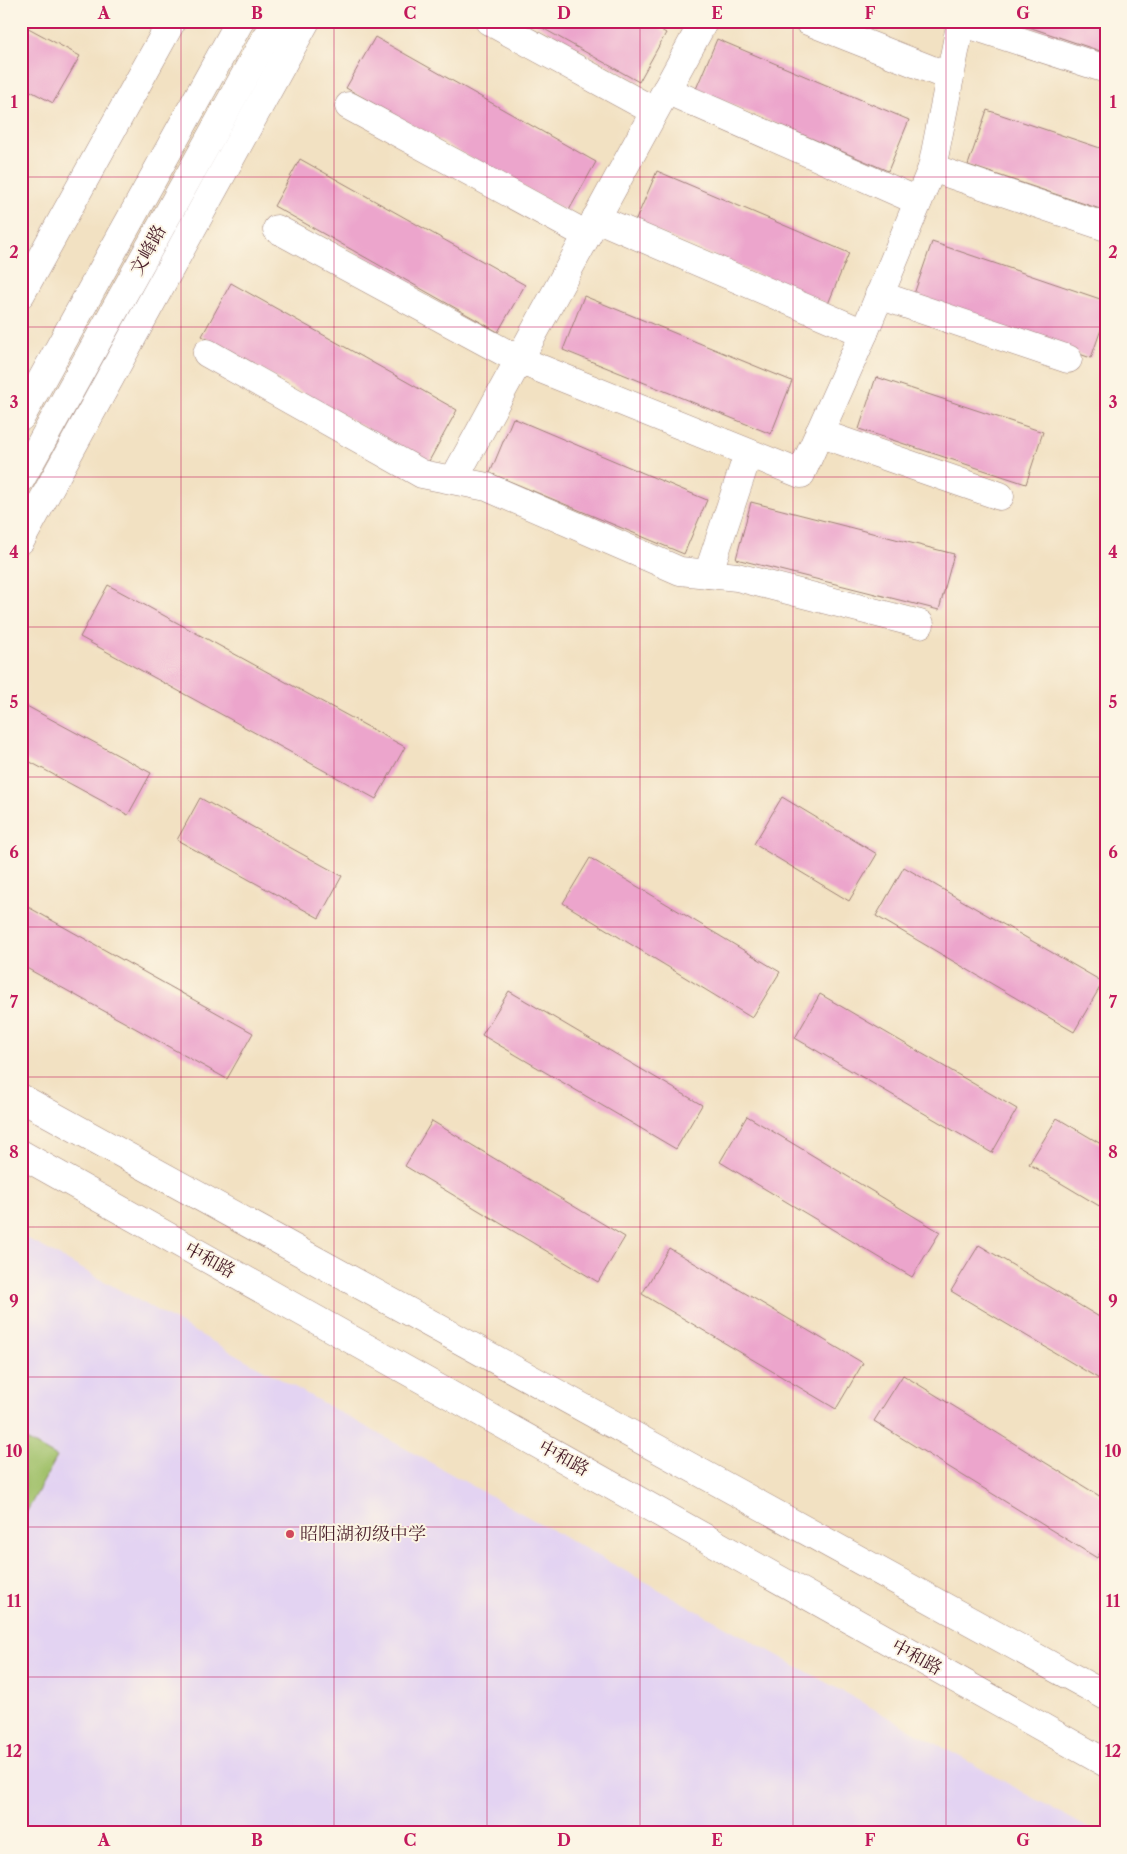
<svg xmlns="http://www.w3.org/2000/svg" width="1127" height="1854" font-family="'Libre Caslon Text','Noto Serif SC',serif">
	<rect width="100%" height="100%" fill="#fcf5e5"/>
	<filter id="ink" filterUnits="userSpaceOnUse"><feTurbulence type="fractalNoise" baseFrequency=".02" numOctaves="2"/><feDisplacementMap in="SourceGraphic" scale="10" xChannelSelector="R" yChannelSelector="G"/><feConvolveMatrix kernelMatrix="1 2 1 2 8 2 1 2 1" color-interpolation-filters="sRGB"/></filter>
	<filter id="wash" filterUnits="userSpaceOnUse"><feTurbulence type="fractalNoise" baseFrequency=".0096" numOctaves="4" result="noise"/><feDisplacementMap in="SourceGraphic" scale="20" xChannelSelector="R" yChannelSelector="G"/><feGaussianBlur stdDeviation="1.12" result="paint"/><feColorMatrix in="noise" values="0 0 0 0 0 0 0 0 0 0 0 0 0 0 0 0 0 1.4 0 .05"/><feComposite in="paint" operator="in"/></filter>
	<g filter="url(#wash)">
		<rect width="100%" height="100%" fill="#f2e1c2"/>
		<path fill="#e3d3f2" d="M 21,1235 L 1097,1833 L 21,1833 Z"/>
		<path fill="#9fc068" stroke="#74704a" d="M 21,1437 L 57,1457 L 21,1522 Z"/>
		<g id="blocks">
			<g fill="#eca5cc">
				<path d="M 530,21 L 646,21 L 666,33 L 639,82 Z"/>
				<path d="M 1015,21 L 1106,21 L 1106,53 L 1014,22 Z"/>
				<path d="M 21,24 L 80,56 L 53,103 L 21,86 Z"/>
				<path d="M 375,37 L 596,162 L 568,212 L 346,88 Z"/>
				<path d="M 717,39 L 909,120 L 888,171 L 696,89 Z"/>
				<path d="M 987,110 L 1106,150 L 1106,211 L 968,165 Z"/>
				<path d="M 300,159 L 525,285 L 498,332 L 274,206 Z"/>
				<path d="M 657,171 L 849,253 L 828,304 L 635,222 Z"/>
				<path d="M 932,242 L 1106,301 L 1106,315 L 1091,358 L 913,297 Z"/>
				<path d="M 231,283 L 457,410 L 428,463 L 202,336 Z"/>
				<path d="M 584,296 L 792,381 L 771,434 L 563,350 Z"/>
				<path d="M 876,377 L 1043,432 L 1026,484 L 859,429 Z"/>
				<path d="M 513,418 L 707,500 L 684,554 L 490,473 Z"/>
				<path d="M 751,502 L 954,554 L 939,610 L 736,559 Z"/>
				<path d="M 108,585 L 405,747 L 376,799 L 80,637 Z"/>
				<path d="M 21,703 L 151,773 L 128,815 L 21,757 Z"/>
				<path d="M 782,797 L 877,854 L 849,901 L 754,844 Z"/>
				<path d="M 200,798 L 342,876 L 319,918 L 177,840 Z"/>
				<path d="M 590,858 L 780,972 L 752,1018 L 563,903 Z"/>
				<path d="M 904,867 L 1103,982 L 1074,1032 L 876,916 Z"/>
				<path d="M 21,903 L 253,1033 L 227,1079 L 21,965 Z"/>
				<path d="M 509,991 L 702,1105 L 676,1149 L 482,1035 Z"/>
				<path d="M 820,994 L 1017,1109 L 992,1153 L 795,1038 Z"/>
				<path d="M 747,1116 L 940,1232 L 912,1277 L 720,1162 Z"/>
				<path d="M 1057,1118 L 1106,1147 L 1106,1210 L 1029,1164 Z"/>
				<path d="M 432,1121 L 625,1237 L 598,1282 L 405,1166 Z"/>
				<path d="M 979,1245 L 1106,1321 L 1106,1383 L 951,1291 Z"/>
				<path d="M 669,1248 L 863,1363 L 836,1409 L 642,1294 Z"/>
				<path d="M 903,1375 L 1106,1500 L 1106,1543 L 1097,1558 L 874,1421 Z"/>
			</g>
		</g>
	</g>
	<g filter="url(#ink)">
		<use href="#blocks" fill-opacity="0" stroke="#9e8076" stroke-width="1"/>
		<g fill="none" stroke-linecap="round" stroke-linejoin="round">
			<defs>
				<g id="minor">
					<path d="M 489,21 L 654,111"/>
					<path d="M 808,21 L 950,77"/>
					<path d="M 961,22 L 1106,69"/>
					<path d="M 666,90 L 918,201"/>
					<path d="M 349,106 L 587,235"/>
					<path d="M 932,168 L 1106,227"/>
					<path d="M 596,218 L 864,333"/>
					<path d="M 277,229 L 519,360 L 801,474 L 864,333 L 932,168 L 961,21"/>
					<path d="M 21,294 L 172,21"/>
					<path d="M 879,295 L 1068,359"/>
					<path d="M 207,353 L 422,474 L 487,487 L 680,571 L 737,577 L 920,624"/>
					<path d="M 21,417 L 240,21"/>
					<path d="M 819,433 L 1000,496"/>
					<path d="M 21,479 L 275,21"/>
					<path d="M 454,479 L 704,21"/>
					<path d="M 21,540 L 306,21"/>
					<path d="M 708,574 L 748,454"/>
				</g>
				<g id="major">
					<path d="M 21,1098 L 1106,1696"/>
					<path d="M 21,1154 L 1106,1763"/>
				</g>
			</defs>
			<use href="#minor" stroke="#9e8076" stroke-width="29"/>
			<use href="#major" stroke="#9e8076" stroke-width="29"/>
			<use href="#minor" stroke="#fff" stroke-width="28"/>
			<use href="#major" stroke="#fff" stroke-width="28"/>
		</g>
	</g>
	<path fill="none" stroke="#c2185b" stroke-width="1" stroke-opacity="0.55" d="M 181,21 L 181,1833M 334,21 L 334,1833M 487,21 L 487,1833M 640,21 L 640,1833M 793,21 L 793,1833M 946,21 L 946,1833M 21,177 L 1106,177M 21,327 L 1106,327M 21,477 L 1106,477M 21,627 L 1106,627M 21,777 L 1106,777M 21,927 L 1106,927M 21,1077 L 1106,1077M 21,1227 L 1106,1227M 21,1377 L 1106,1377M 21,1527 L 1106,1527M 21,1677 L 1106,1677"/>
	<circle fill="#d1495b" stroke="#fcf5e5" stroke-width="2" cx="290" cy="1534" r="5"/>
	<g text-anchor="middle" dominant-baseline="central" stroke-width="4" stroke-linejoin="round" paint-order="stroke">
		<g font-size="18" fill="#4a1f2b" stroke="#fcf5e5">
			<text transform="translate(148 250) rotate(-61)">文峰路</text>
			<text transform="translate(210 1260) rotate(29)">中和路</text>
			<text transform="translate(564 1458) rotate(29)">中和路</text>
			<text transform="translate(917 1657) rotate(29)">中和路</text>
		</g>
		<g font-size="18" fill="#4a1f2b" stroke="#fcf5e5" text-anchor="start">
			<text x="300" y="1534">昭阳湖初级中学</text>
		</g>
	</g>
	<rect width="1127" height="1854" fill="none" stroke="#fcf5e5" stroke-width="55"/>
	<rect x="28" y="28" width="1072" height="1798" fill="none" stroke="#c2185b" stroke-width="2"/>
	<g font-size="16" text-anchor="middle" font-weight="bold" fill="#c2185b">
		<text x="104" y="19">A</text>
		<text x="257" y="19">B</text>
		<text x="410" y="19">C</text>
		<text x="564" y="19">D</text>
		<text x="717" y="19">E</text>
		<text x="870" y="19">F</text>
		<text x="1023" y="19">G</text>
		<text x="14" y="108">1</text>
		<text x="1113" y="108">1</text>
		<text x="14" y="258">2</text>
		<text x="1113" y="258">2</text>
		<text x="14" y="408">3</text>
		<text x="1113" y="408">3</text>
		<text x="14" y="558">4</text>
		<text x="1113" y="558">4</text>
		<text x="14" y="708">5</text>
		<text x="1113" y="708">5</text>
		<text x="14" y="858">6</text>
		<text x="1113" y="858">6</text>
		<text x="14" y="1008">7</text>
		<text x="1113" y="1008">7</text>
		<text x="14" y="1158">8</text>
		<text x="1113" y="1158">8</text>
		<text x="14" y="1307">9</text>
		<text x="1113" y="1307">9</text>
		<text x="14" y="1457">10</text>
		<text x="1113" y="1457">10</text>
		<text x="14" y="1607">11</text>
		<text x="1113" y="1607">11</text>
		<text x="14" y="1757">12</text>
		<text x="1113" y="1757">12</text>
		<text x="104" y="1846">A</text>
		<text x="257" y="1846">B</text>
		<text x="410" y="1846">C</text>
		<text x="564" y="1846">D</text>
		<text x="717" y="1846">E</text>
		<text x="870" y="1846">F</text>
		<text x="1023" y="1846">G</text>
	</g>
</svg>
